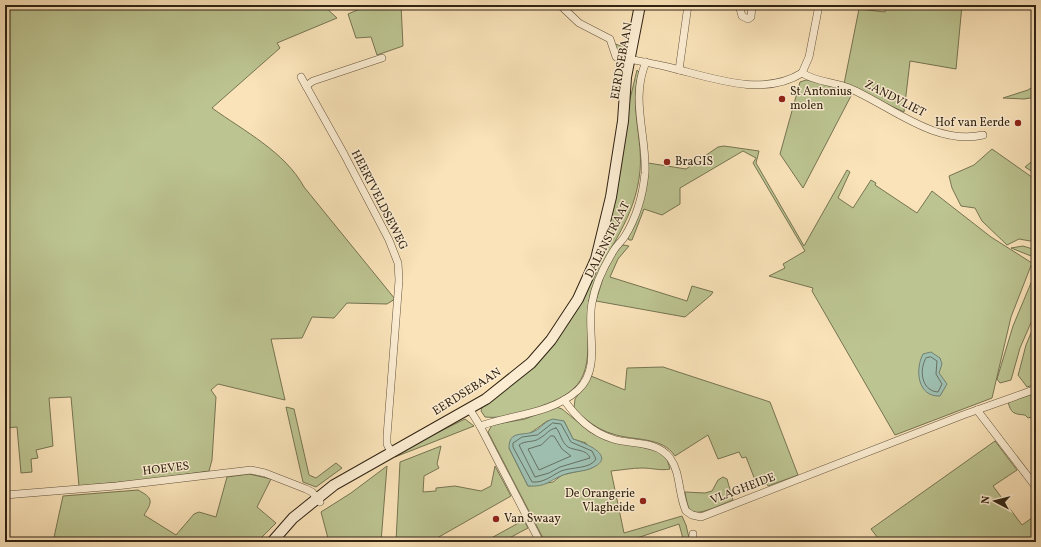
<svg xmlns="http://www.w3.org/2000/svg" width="1041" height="547" font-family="Vollkorn,serif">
	<rect width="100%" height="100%" fill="#fae3b9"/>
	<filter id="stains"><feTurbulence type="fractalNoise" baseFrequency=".005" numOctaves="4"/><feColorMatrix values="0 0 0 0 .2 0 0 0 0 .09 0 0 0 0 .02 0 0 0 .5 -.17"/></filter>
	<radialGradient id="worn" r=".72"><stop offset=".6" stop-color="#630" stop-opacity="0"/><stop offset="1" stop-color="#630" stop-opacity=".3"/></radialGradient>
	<g fill="#bcc491" stroke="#767452" fill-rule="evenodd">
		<path d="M 5,5 L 323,5 L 337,18 L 277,43 L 280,48 L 212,108 C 244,131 285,152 304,187 L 395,299 L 387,304 L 347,303 L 334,318 L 312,317 L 302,338 L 271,339 L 285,400 L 218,384 L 211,390 L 216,397 L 212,460 L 209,471 L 145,480 L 79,486 L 71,397 L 49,398 L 53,446 L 36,450 L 38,458 L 31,459 L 32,472 L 21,473 L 17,427 L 5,428 Z"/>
		<path d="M 369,5 L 401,5 L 403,46 L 377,55 L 371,37 L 356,38 L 348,14 Z"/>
		<path d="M 886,5 L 962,5 L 956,69 L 910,61 L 904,112 L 844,84 L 859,9 L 885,12 Z"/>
		<path d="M 615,44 L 625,47 L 624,56 L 618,53 Z"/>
		<path d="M 637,70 L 639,72 C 629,106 643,138 640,171 C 635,220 608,246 592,288 C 581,319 599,367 573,389 C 565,397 554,401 544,405 C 528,413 503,419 485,417 L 481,411 L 483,404 L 516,380 L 582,299 Z"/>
		<path d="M 806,80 L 822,83 L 852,94 L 803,188 L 780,154 L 800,82 Z"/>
		<path d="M 1036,85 L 1036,97 L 1024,99 L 1003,98 L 1028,90 Z"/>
		<path d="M 724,146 L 759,151 L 756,163 L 804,246 L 847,170 L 850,172 L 838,198 L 853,208 L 871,180 L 876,183 L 875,185 L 917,213 L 932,191 L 991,237 L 1032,263 L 1011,317 L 992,398 L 895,435 L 812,291 L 813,288 L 769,276 L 785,268 L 783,264 L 805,251 L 753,163 L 756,158 L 743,151 L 680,188 L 680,204 L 662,215 L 644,209 L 632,240 L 629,240 L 627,236 L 648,163 L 686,169 L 718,147 Z"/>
		<path d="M 992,149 L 1036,180 L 1036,242 L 1019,239 L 1007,245 L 982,221 L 975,208 L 961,206 L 952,188 L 949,176 L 974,165 Z"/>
		<path d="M 1036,158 L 1036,174 L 1025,167 Z"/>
		<path d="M 623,245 L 629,246 L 618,259 L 610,277 L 687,301 L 692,286 L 713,292 L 711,295 L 685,317 L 596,301 L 604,275 L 619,247 Z"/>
		<path d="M 1023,246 L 1036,250 L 1036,258 L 1011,248 Z"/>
		<path d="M 1036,271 L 1036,311 L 1020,348 L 1011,380 L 1000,383 L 997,379 L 1013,326 Z"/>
		<path d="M 1036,321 L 1036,384 L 1027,387 L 1018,375 L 1019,372 L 1026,345 Z"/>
		<path d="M 663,367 L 770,402 L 798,475 L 768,486 L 761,477 L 755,480 L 746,457 L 742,458 L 739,452 L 718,459 L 708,435 L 675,456 C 662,436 633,441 613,434 C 598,430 584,419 574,408 L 575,399 L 591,376 L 625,390 L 627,368 Z"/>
		<path d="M 1036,393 L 1036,416 L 1028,418 L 1025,415 C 1013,414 1011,413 1008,402 Z"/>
		<path d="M 286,407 L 294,409 L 309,475 L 316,478 L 336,463 L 342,468 L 316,487 L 303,482 Z"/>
		<path d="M 556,407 L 562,409 L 590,432 L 659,452 L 667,459 L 670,469 C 660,471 653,468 642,468 C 632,468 622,470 611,471 L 624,533 L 682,516 L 686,525 L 690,542 L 684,542 L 679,524 L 625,542 L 545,542 L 488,432 L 492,425 L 525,419 ZM 547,421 L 564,421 L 573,439 L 586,443 L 592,468 L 562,475 L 553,482 L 528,486 L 509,448 C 522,438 534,431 547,421 Z"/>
		<path d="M 465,419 L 474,426 L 395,457 L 396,453 Z"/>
		<path d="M 995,441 L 1017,470 L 993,486 L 1022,525 L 1036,515 L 1036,542 L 881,542 L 871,529 Z"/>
		<path d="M 441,446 L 437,464 L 439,468 L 424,476 L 423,492 L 436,491 L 436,488 L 455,486 L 481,491 L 491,486 L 495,466 L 511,496 L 430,542 L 396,542 L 400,462 Z"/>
		<path d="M 387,466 L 381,542 L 329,542 L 321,512 L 351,493 Z"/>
		<path d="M 249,474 L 271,479 L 257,507 L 276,523 L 257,542 L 53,542 L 63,496 L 138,490 C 153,498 153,501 144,515 L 176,535 L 194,514 L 199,512 L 216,517 L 227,477 Z"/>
		<path d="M 723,477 L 727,479 L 733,500 C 724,503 696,518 690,510 C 687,506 686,497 685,492 L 705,493 L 712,491 L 718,480 Z"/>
		<path d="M 524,520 L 528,528 L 502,542 L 484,542 Z"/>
	</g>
	<g fill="#9ebeaf" stroke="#728071">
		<path d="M 931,352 L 940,358 L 942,364 L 939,373 L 947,384 L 940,396 C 917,397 915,369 923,354 Z"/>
		<path d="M 553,419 L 564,421 L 573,439 C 582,442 617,455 594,467 C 585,472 573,471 563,475 C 548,481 547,487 528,486 L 509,448 C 509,429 524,437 535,431 C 541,428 545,421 553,419 Z"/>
	</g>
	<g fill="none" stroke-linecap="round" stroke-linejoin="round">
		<g stroke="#677061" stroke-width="1">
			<path d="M 931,357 L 937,361 L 936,374 L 942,384 L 938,392 C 921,391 919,369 926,358 Z"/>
			<path d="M 553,423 L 561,424 L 571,442 L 592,451 L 596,459 C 591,469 571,467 561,471 C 551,476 544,483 532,482 L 513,447 L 513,443 L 522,437 L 537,435 Z"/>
			<path d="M 556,428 C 561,433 561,442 568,447 C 575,451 587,449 590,458 L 560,467 L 549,473 L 535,477 L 519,445 C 525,440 534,443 540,438 C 546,435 549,429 556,428 Z"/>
			<path d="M 551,436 L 554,436 L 562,449 L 571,456 L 539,470 L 528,449 L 541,445 Z"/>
		</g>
		<path stroke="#728071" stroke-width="2" d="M 628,9 L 629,5"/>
		<defs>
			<g id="minor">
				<path d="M 560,5 L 579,23 L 610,39 L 616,57 C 633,60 651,63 668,67 C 710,77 762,98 802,73"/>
				<path d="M 739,5 L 742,16 L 748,19 L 751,17 L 752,5"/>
				<path d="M 679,70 L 688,5"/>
				<path d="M 802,73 C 816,82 834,82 849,88 C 891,106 935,146 983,135"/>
				<path d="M 802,73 L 809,57 L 819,5"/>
				<path d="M 301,77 L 344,154 L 389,240 L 398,263 L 399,280 L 387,436 L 387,444 L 391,452"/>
				<path d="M 306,86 L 313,81 L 382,58"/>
				<path d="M 564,400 C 577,418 591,432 613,439 C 632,445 656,440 670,458 C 681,473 678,494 686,511 L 692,515 L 701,517 L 963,415 L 1036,389"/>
				<path d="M 469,408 L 480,426 L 540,542"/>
				<path d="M 977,410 L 1036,487"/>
				<path d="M 480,426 C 513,414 550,415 578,390 C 602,368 586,331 592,303 C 595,285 604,266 614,250 C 617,245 622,241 625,236 C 636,218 643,194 645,173 C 647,136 630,99 646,62"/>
				<path d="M 5,495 L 116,486 L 251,470 L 265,473 L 306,489 L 312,492 L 320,502"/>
				<path d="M 692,542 L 693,534"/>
			</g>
			<path id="secondary" d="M 272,542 L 293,518 L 334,485 L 486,399 L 531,363 L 551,340 L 578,299 L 596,259 L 611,197 L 623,121 L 626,77 L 640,5"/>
		</defs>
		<use href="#minor" stroke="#62533c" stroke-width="8"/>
		<use href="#secondary" stroke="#302313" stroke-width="12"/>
		<use href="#minor" stroke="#fcedd2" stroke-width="7"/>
		<use href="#secondary" stroke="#fcedd2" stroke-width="10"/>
	</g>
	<g fill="#8f2418" stroke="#fcedd2" stroke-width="1.5">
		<circle cx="782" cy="99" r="4"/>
		<circle cx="1018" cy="123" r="4"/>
		<circle cx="667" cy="162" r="4"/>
		<circle cx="643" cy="501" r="4"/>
		<circle cx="496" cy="519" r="4"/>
	</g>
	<g text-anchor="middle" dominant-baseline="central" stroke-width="3" stroke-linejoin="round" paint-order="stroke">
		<g font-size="12" fill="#302313" stroke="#fcedd2">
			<text transform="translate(622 61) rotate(-80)">EERDSEBAAN</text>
			<text transform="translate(895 99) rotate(27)">ZANDVLIET</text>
			<text transform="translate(379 200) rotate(63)">HEERTVELDSEWEG</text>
			<text transform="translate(608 240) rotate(-63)">DALENSTRAAT</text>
			<text transform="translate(467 392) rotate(-32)">EERDSEBAAN</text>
			<text transform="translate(166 469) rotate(-7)">HOEVES</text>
			<text transform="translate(743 489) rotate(-21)">VLAGHEIDE</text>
		</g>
		<g font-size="12" fill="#302313" stroke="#fcedd2" text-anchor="start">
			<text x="790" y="92">St Antonius<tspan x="790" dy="14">molen</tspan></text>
			<text x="1010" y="123" text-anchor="end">Hof van Eerde</text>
			<text x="675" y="162">BraGIS</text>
			<text x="635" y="494" text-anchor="end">De Orangerie<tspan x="635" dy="14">Vlagheide</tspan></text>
			<text x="504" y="519">Van Swaay</text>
		</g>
	</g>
	<rect width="1041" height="547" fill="none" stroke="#fae3b9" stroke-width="20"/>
	<rect x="6" y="6" width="1029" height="535" fill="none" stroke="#302313" stroke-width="2"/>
	<rect x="10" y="10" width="1021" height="527" fill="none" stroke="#302313"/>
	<g transform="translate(995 501) rotate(277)" stroke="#fcedd2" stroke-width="3" paint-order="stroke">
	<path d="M0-3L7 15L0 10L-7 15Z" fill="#302313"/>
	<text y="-6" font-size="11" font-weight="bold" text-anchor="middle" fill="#302313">N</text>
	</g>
	<rect width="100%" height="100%" filter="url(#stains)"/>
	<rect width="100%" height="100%" fill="url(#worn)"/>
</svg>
